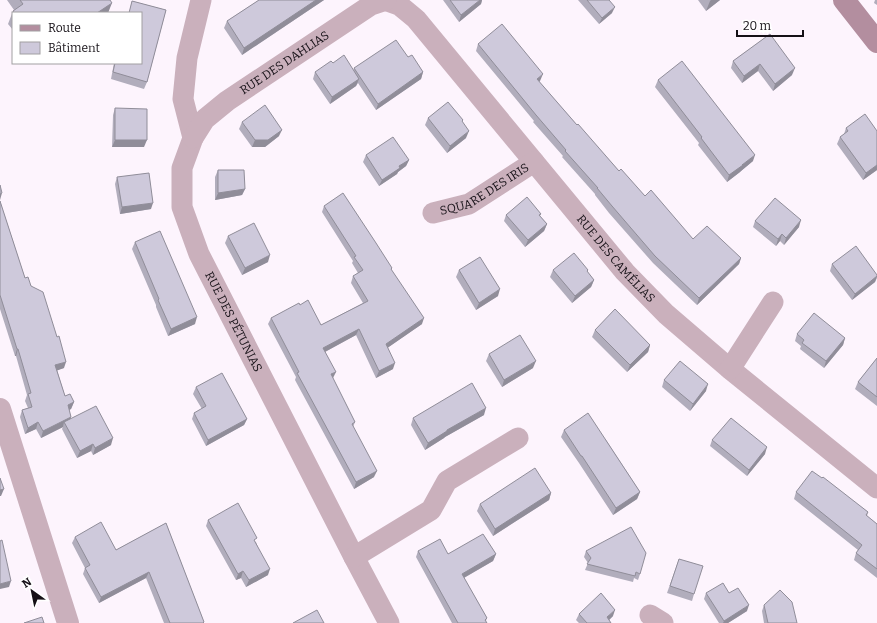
<svg xmlns="http://www.w3.org/2000/svg" width="877" height="623" font-family="Bitter,serif">
	<rect width="100%" height="100%" fill="#fdf4fd"/>
	<g fill="none" stroke-linecap="round" stroke-linejoin="round">
		<g stroke="#cab0bc" stroke-width="21">
			<path id="s1" d="M 201,0 L 187,58 L 183,99 L 193,138 L 182,168 L 182,207 L 199,254 L 354,557 L 389,623"/>
			<path id="s2" d="M 385,0 L 399,5 L 416,19 L 625,272 L 666,314 L 730,369 L 877,488"/>
			<path id="s3" d="M 193,138 L 205,119 L 227,101 L 371,5 L 386,0"/>
			<path id="s4" d="M 433,213 L 469,204 L 534,162"/>
			<path d="M 730,369 L 773,302"/>
			<path d="M 354,557 L 431,510 L 447,481 L 518,438"/>
			<path d="M 650,615 L 663,623"/>
		</g>
		<path stroke="#cab0bc" stroke-width="22" d="M 0,409 L 68,623"/>
		<path stroke="#b38e9f" stroke-width="22" d="M 844,0 L 877,42"/>
	</g>
	<g fill="#b1adbc">
		<path d="M 7,0 L 110,0 L 108,13 L 13,13 L 13,30 L 8,24 L 13,11 L 14,10 Z"/>
		<path d="M 259,0 L 324,0 L 242,55 L 224,28 L 227,21 Z"/>
		<path d="M 443,0 L 482,0 L 481,4 L 459,22 Z"/>
		<path d="M 578,0 L 609,0 L 612,13 L 599,24 Z"/>
		<path d="M 698,0 L 720,0 L 706,11 Z"/>
		<path d="M 875,0 L 877,0 L 877,5 L 874,3 Z"/>
		<path d="M 132,1 L 166,10 L 147,82 L 144,89 L 111,79 L 114,63 L 141,63 L 141,13 L 129,13 Z"/>
		<path d="M 770,34 L 792,75 L 773,91 L 758,71 L 742,83 L 731,68 L 733,61 Z"/>
		<path d="M 478,44 L 540,81 L 539,82 L 577,125 L 619,171 L 645,196 L 693,239 L 741,258 L 739,264 L 697,305 L 653,263 L 609,213 L 595,195 L 595,194 L 562,157 L 563,156 L 533,122 L 534,121 L 476,51 Z"/>
		<path d="M 408,57 L 423,72 L 421,79 L 376,110 L 358,83 L 356,86 L 330,104 L 313,79 L 315,72 L 333,63 L 353,71 L 354,68 Z"/>
		<path d="M 658,80 L 753,161 L 741,171 L 740,172 L 727,182 L 698,145 L 699,143 L 655,87 Z"/>
		<path d="M 115,108 L 144,147 L 112,147 L 113,115 Z"/>
		<path d="M 428,118 L 463,120 L 462,121 L 466,138 L 447,153 L 425,125 Z"/>
		<path d="M 242,122 L 279,136 L 265,147 L 252,147 L 239,129 Z"/>
		<path d="M 846,128 L 877,131 L 877,170 L 863,180 L 837,144 L 840,137 L 844,134 Z"/>
		<path d="M 366,155 L 409,160 L 406,166 L 398,172 L 397,174 L 379,186 L 363,162 Z"/>
		<path d="M 218,170 L 245,189 L 242,195 L 215,200 L 215,177 Z"/>
		<path d="M 117,177 L 151,209 L 120,214 L 115,184 Z"/>
		<path d="M 0,201 L 25,278 L 31,286 L 64,368 L 57,370 L 65,396 L 74,402 L 71,409 L 69,410 L 71,419 L 111,445 L 93,455 L 91,451 L 77,458 L 62,429 L 63,427 L 41,438 L 36,429 L 25,434 L 20,417 L 22,410 L 28,408 L 25,401 L 27,395 L 16,356 L 15,356 L 0,309 Z"/>
		<path d="M 324,206 L 392,268 L 391,270 L 422,324 L 387,348 L 393,369 L 376,378 L 356,335 L 325,352 L 333,378 L 333,379 L 355,422 L 353,427 L 374,477 L 354,489 L 295,380 L 296,377 L 268,324 L 271,318 L 300,305 L 321,325 L 363,303 L 351,283 L 353,276 L 358,273 L 352,263 L 353,261 L 322,212 Z"/>
		<path d="M 541,214 L 540,216 L 547,224 L 544,231 L 525,247 L 504,221 L 506,215 Z"/>
		<path d="M 755,221 L 799,227 L 784,245 L 780,241 L 776,246 L 753,227 Z"/>
		<path d="M 228,236 L 268,262 L 242,275 L 225,243 Z"/>
		<path d="M 135,242 L 195,324 L 168,336 L 156,307 L 156,305 L 132,249 Z"/>
		<path d="M 832,264 L 877,276 L 877,278 L 875,282 L 852,300 L 830,271 Z"/>
		<path d="M 459,270 L 498,296 L 476,310 L 456,277 Z"/>
		<path d="M 553,270 L 587,272 L 594,280 L 591,287 L 572,303 L 550,277 Z"/>
		<path d="M 595,330 L 650,345 L 648,352 L 627,372 L 592,337 Z"/>
		<path d="M 797,334 L 845,338 L 843,345 L 824,368 L 800,349 L 801,346 L 795,341 Z"/>
		<path d="M 489,354 L 533,368 L 502,387 L 486,361 Z"/>
		<path d="M 877,358 L 877,406 L 855,389 L 858,382 Z"/>
		<path d="M 664,380 L 706,391 L 690,411 L 662,387 Z"/>
		<path d="M 196,387 L 247,419 L 244,425 L 206,446 L 192,419 L 194,413 L 202,409 L 193,394 Z"/>
		<path d="M 484,415 L 445,437 L 444,438 L 425,450 L 411,425 L 413,418 Z"/>
		<path d="M 564,430 L 606,440 L 640,492 L 637,499 L 613,515 L 579,463 L 561,437 Z"/>
		<path d="M 712,440 L 765,454 L 747,476 L 710,446 Z"/>
		<path d="M 822,478 L 868,512 L 867,516 L 877,524 L 877,578 L 854,560 L 856,553 L 858,550 L 794,499 L 796,492 Z"/>
		<path d="M 551,493 L 549,500 L 493,536 L 477,511 L 480,504 Z"/>
		<path d="M 208,520 L 256,542 L 268,575 L 246,587 L 241,578 L 236,580 L 206,526 Z"/>
		<path d="M 166,523 L 204,622 L 204,623 L 164,623 L 146,578 L 99,603 L 83,574 L 85,568 L 72,543 L 75,537 L 116,550 Z"/>
		<path d="M 418,551 L 448,554 L 496,554 L 493,561 L 464,578 L 487,618 L 486,621 L 487,623 L 452,623 L 416,557 Z"/>
		<path d="M 586,551 L 640,574 L 638,580 L 634,578 L 633,582 L 585,570 L 588,563 L 584,557 Z"/>
		<path d="M 679,559 L 694,594 L 692,601 L 667,593 Z"/>
		<path d="M 706,593 L 729,593 L 747,611 L 728,623 L 719,623 L 704,599 Z"/>
		<path d="M 764,605 L 797,623 L 764,623 L 762,611 Z"/>
		<path d="M 579,614 L 613,616 L 609,620 L 611,623 L 579,623 L 576,620 Z"/>
	</g>
	<g fill="#908d99">
		<path d="M 316,0 L 324,0 L 242,55 L 244,48 Z"/>
		<path d="M 480,0 L 482,0 L 481,4 L 459,22 L 461,15 Z"/>
		<path d="M 711,0 L 720,0 L 706,11 L 710,1 Z"/>
		<path d="M 112,3 L 108,13 L 97,13 Z"/>
		<path d="M 615,7 L 612,13 L 599,24 L 602,18 Z"/>
		<path d="M 760,64 L 758,71 L 742,83 L 744,76 Z"/>
		<path d="M 795,68 L 792,75 L 773,91 L 775,84 Z"/>
		<path d="M 423,72 L 421,79 L 376,110 L 378,104 Z"/>
		<path d="M 543,74 L 540,81 L 534,86 L 537,79 Z"/>
		<path d="M 359,79 L 356,86 L 330,104 L 332,97 Z"/>
		<path d="M 282,130 L 279,136 L 265,147 L 252,147 L 255,140 Z"/>
		<path d="M 469,131 L 466,138 L 447,153 L 450,146 Z"/>
		<path d="M 115,140 L 147,140 L 144,147 L 112,147 Z"/>
		<path d="M 755,155 L 753,161 L 741,171 L 740,172 L 727,182 L 729,175 Z"/>
		<path d="M 409,160 L 406,166 L 398,172 L 397,174 L 379,186 L 382,180 L 399,166 Z"/>
		<path d="M 877,165 L 877,170 L 863,180 L 866,173 Z"/>
		<path d="M 245,189 L 242,195 L 215,200 L 218,193 Z"/>
		<path d="M 2,193 L 0,200 L 0,194 Z"/>
		<path d="M 153,203 L 151,209 L 120,214 L 122,207 Z"/>
		<path d="M 801,220 L 799,227 L 784,245 L 786,238 Z"/>
		<path d="M 547,224 L 544,231 L 525,247 L 528,240 Z"/>
		<path d="M 782,234 L 780,241 L 776,246 L 778,239 Z"/>
		<path d="M 270,255 L 268,262 L 242,275 L 245,268 Z"/>
		<path d="M 741,258 L 739,264 L 697,305 L 699,298 Z"/>
		<path d="M 877,276 L 875,282 L 852,300 L 855,294 Z"/>
		<path d="M 594,280 L 591,287 L 572,303 L 575,296 Z"/>
		<path d="M 500,289 L 498,296 L 476,310 L 479,303 Z"/>
		<path d="M 197,317 L 195,324 L 168,336 L 171,329 Z"/>
		<path d="M 424,318 L 422,324 L 383,351 L 386,344 Z"/>
		<path d="M 359,329 L 356,335 L 321,354 L 323,348 Z"/>
		<path d="M 845,338 L 843,345 L 824,368 L 826,361 Z"/>
		<path d="M 650,345 L 648,352 L 627,372 L 630,365 Z"/>
		<path d="M 17,349 L 18,349 L 16,356 L 15,356 Z"/>
		<path d="M 536,361 L 533,368 L 502,387 L 504,380 Z"/>
		<path d="M 66,362 L 64,368 L 53,372 L 55,365 Z"/>
		<path d="M 395,363 L 393,369 L 376,378 L 379,371 Z"/>
		<path d="M 336,372 L 333,378 L 328,381 L 331,374 Z"/>
		<path d="M 708,384 L 706,391 L 690,411 L 693,404 Z"/>
		<path d="M 74,402 L 71,409 L 65,412 L 68,405 Z"/>
		<path d="M 486,408 L 484,415 L 445,437 L 444,438 L 425,450 L 428,443 L 447,430 Z"/>
		<path d="M 71,417 L 69,424 L 64,422 L 63,427 L 41,438 L 43,431 Z"/>
		<path d="M 247,419 L 244,425 L 206,446 L 208,440 Z"/>
		<path d="M 38,422 L 36,429 L 25,434 L 28,428 Z"/>
		<path d="M 113,438 L 111,445 L 93,455 L 95,448 Z"/>
		<path d="M 93,444 L 91,451 L 77,458 L 80,451 Z"/>
		<path d="M 767,447 L 765,454 L 747,476 L 749,470 Z"/>
		<path d="M 377,471 L 374,477 L 354,489 L 356,482 Z"/>
		<path d="M 4,489 L 1,496 L 0,496 L 0,490 Z"/>
		<path d="M 640,492 L 637,499 L 613,515 L 616,508 Z"/>
		<path d="M 551,493 L 549,500 L 493,536 L 495,529 Z"/>
		<path d="M 496,554 L 493,561 L 460,580 L 462,574 Z"/>
		<path d="M 270,569 L 268,575 L 246,587 L 249,580 Z"/>
		<path d="M 243,571 L 241,578 L 236,580 L 238,574 Z"/>
		<path d="M 149,572 L 146,578 L 99,603 L 101,597 Z"/>
		<path d="M 11,581 L 9,587 L 0,589 L 0,584 Z"/>
		<path d="M 749,605 L 747,611 L 728,623 L 723,623 L 724,621 Z"/>
		<path d="M 615,610 L 613,616 L 606,623 L 607,617 Z"/>
	</g>
	<g fill="#cec9db" stroke="#908d99">
		<path d="M 20,0 L 110,0 L 112,3 L 97,13 L 14,13 L 13,11 L 23,4 Z"/>
		<path d="M 259,0 L 316,0 L 244,48 L 227,21 Z"/>
		<path d="M 450,0 L 480,0 L 461,15 Z"/>
		<path d="M 587,0 L 609,0 L 615,7 L 602,18 Z"/>
		<path d="M 132,1 L 166,10 L 147,82 L 113,72 L 115,63 L 141,63 L 141,13 L 129,13 Z"/>
		<path d="M 502,24 L 543,74 L 537,79 L 577,125 L 578,124 L 619,171 L 621,169 L 645,196 L 651,190 L 693,239 L 707,226 L 741,258 L 699,298 L 655,256 L 612,206 L 597,188 L 598,188 L 565,151 L 566,150 L 536,115 L 478,44 Z"/>
		<path d="M 770,34 L 795,68 L 775,84 L 760,64 L 744,76 L 733,61 Z"/>
		<path d="M 396,40 L 408,57 L 412,55 L 423,72 L 378,104 L 354,68 Z"/>
		<path d="M 344,55 L 359,79 L 332,97 L 315,72 L 331,61 L 333,63 Z"/>
		<path d="M 682,61 L 755,155 L 742,165 L 743,165 L 729,175 L 701,138 L 702,137 L 658,80 Z"/>
		<path d="M 448,102 L 463,120 L 462,121 L 469,131 L 450,146 L 428,118 Z"/>
		<path d="M 265,105 L 282,130 L 268,140 L 255,140 L 242,122 Z"/>
		<path d="M 115,108 L 147,109 L 147,140 L 115,140 Z"/>
		<path d="M 865,114 L 877,131 L 877,165 L 866,173 L 840,137 L 848,131 L 846,128 Z"/>
		<path d="M 393,137 L 409,160 L 399,166 L 400,168 L 382,180 L 366,155 Z"/>
		<path d="M 218,170 L 244,170 L 245,189 L 218,193 Z"/>
		<path d="M 149,173 L 153,203 L 122,207 L 117,177 Z"/>
		<path d="M 0,185 L 2,193 L 0,194 Z"/>
		<path d="M 343,193 L 376,243 L 392,268 L 391,269 L 424,318 L 386,344 L 395,363 L 379,371 L 359,329 L 323,348 L 336,372 L 331,374 L 355,422 L 352,424 L 377,471 L 356,482 L 297,373 L 299,372 L 271,318 L 299,303 L 300,305 L 308,300 L 321,325 L 368,301 L 353,276 L 363,270 L 354,257 L 356,256 L 324,206 Z"/>
		<path d="M 527,197 L 541,214 L 539,215 L 547,224 L 528,240 L 506,215 Z"/>
		<path d="M 775,198 L 801,220 L 786,238 L 782,234 L 778,239 L 755,221 Z"/>
		<path d="M 0,201 L 25,278 L 28,277 L 31,286 L 43,292 L 57,337 L 59,336 L 66,362 L 55,365 L 65,396 L 70,394 L 74,402 L 68,405 L 71,417 L 43,431 L 38,422 L 28,428 L 22,410 L 32,407 L 28,394 L 31,393 L 18,349 L 17,349 L 0,295 Z"/>
		<path d="M 254,223 L 270,255 L 245,268 L 228,236 Z"/>
		<path d="M 160,231 L 197,317 L 171,329 L 158,300 L 159,299 L 135,242 Z"/>
		<path d="M 856,246 L 877,275 L 877,276 L 855,294 L 832,264 Z"/>
		<path d="M 574,253 L 588,270 L 587,271 L 594,280 L 575,296 L 553,270 Z"/>
		<path d="M 480,257 L 500,289 L 479,303 L 459,270 Z"/>
		<path d="M 615,309 L 650,345 L 630,365 L 595,330 Z"/>
		<path d="M 814,313 L 845,338 L 826,361 L 802,343 L 804,340 L 797,334 Z"/>
		<path d="M 520,335 L 536,361 L 504,380 L 489,354 Z"/>
		<path d="M 877,358 L 877,397 L 858,382 Z"/>
		<path d="M 680,361 L 708,384 L 693,404 L 664,380 Z"/>
		<path d="M 222,373 L 247,419 L 208,440 L 194,413 L 206,406 L 196,387 Z"/>
		<path d="M 472,383 L 486,408 L 447,430 L 447,431 L 428,443 L 413,418 Z"/>
		<path d="M 96,406 L 113,438 L 95,448 L 93,444 L 80,451 L 64,422 Z"/>
		<path d="M 588,413 L 640,492 L 616,508 L 582,456 L 581,456 L 564,430 Z"/>
		<path d="M 731,418 L 767,447 L 749,470 L 712,440 Z"/>
		<path d="M 535,468 L 551,493 L 495,529 L 480,504 Z"/>
		<path d="M 812,471 L 822,478 L 823,477 L 868,512 L 866,515 L 877,524 L 877,569 L 856,553 L 862,545 L 796,492 Z"/>
		<path d="M 0,478 L 4,489 L 0,490 Z"/>
		<path d="M 238,503 L 257,538 L 254,540 L 270,569 L 249,580 L 243,571 L 238,574 L 208,520 Z"/>
		<path d="M 101,522 L 116,550 L 166,523 L 204,622 L 203,623 L 170,623 L 149,572 L 101,597 L 85,568 L 90,565 L 75,537 Z"/>
		<path d="M 631,527 L 646,553 L 640,574 L 636,572 L 635,576 L 587,564 L 591,558 L 586,551 Z"/>
		<path d="M 483,534 L 496,554 L 462,574 L 487,618 L 485,620 L 487,623 L 458,623 L 418,551 L 440,539 L 448,554 Z"/>
		<path d="M 2,540 L 11,581 L 0,584 L 0,541 Z"/>
		<path d="M 679,559 L 703,566 L 694,594 L 670,586 Z"/>
		<path d="M 723,583 L 729,593 L 738,588 L 749,605 L 724,621 L 706,593 Z"/>
		<path d="M 780,590 L 792,602 L 797,623 L 768,623 L 764,605 Z"/>
		<path d="M 601,593 L 615,610 L 607,617 L 611,623 L 587,623 L 579,614 Z"/>
		<path d="M 317,610 L 324,623 L 293,623 Z"/>
		<path d="M 42,617 L 44,623 L 24,623 Z"/>
	</g>
	<g text-anchor="middle" dominant-baseline="central" stroke-width="3" stroke-linejoin="round" paint-order="stroke">
		<g font-size="12" fill="#151016" stroke="#fff">
			<text stroke="none"><textPath href="#s3" startOffset="120">RUE DES DAHLIAS</textPath></text>
			<text stroke="none"><textPath href="#s4" startOffset="57">SQUARE DES IRIS</textPath></text>
			<text stroke="none"><textPath href="#s2" startOffset="349">RUE DES CAMÉLIAS</textPath></text>
			<text stroke="none"><textPath href="#s1" startOffset="338">RUE DES PÉTUNIAS</textPath></text>
		</g>
	</g>
	<rect x="12" y="12" width="130" height="52" fill="#ffffff" stroke="#a19fa2"/>
	<rect x="20" y="25" width="20" height="6" fill="#b38e9f" stroke="#a19fa2"/>
	<text x="48" y="32" font-size="12" fill="#151016">Route</text>
	<rect x="20" y="42" width="20" height="12" fill="#cec9db" stroke="#a19fa2"/>
	<text x="48" y="52" font-size="12" fill="#151016">Bâtiment</text>
	<g transform="translate(32 591) rotate(327)" stroke="#ffffff" stroke-width="3" paint-order="stroke">
	<path d="M0-3L7 15L0 10L-7 15Z" fill="#151016"/>
	<text y="-6" font-size="11" font-weight="bold" text-anchor="middle" fill="#151016">N</text>
	</g>
	<path d="M737 30v6h66v-6" fill="none" stroke="#151016" stroke-width="2"/>
	<text x="743" y="30" font-size="12" fill="#151016" stroke="#ffffff" stroke-width="3" paint-order="stroke">20 m</text>
</svg>
